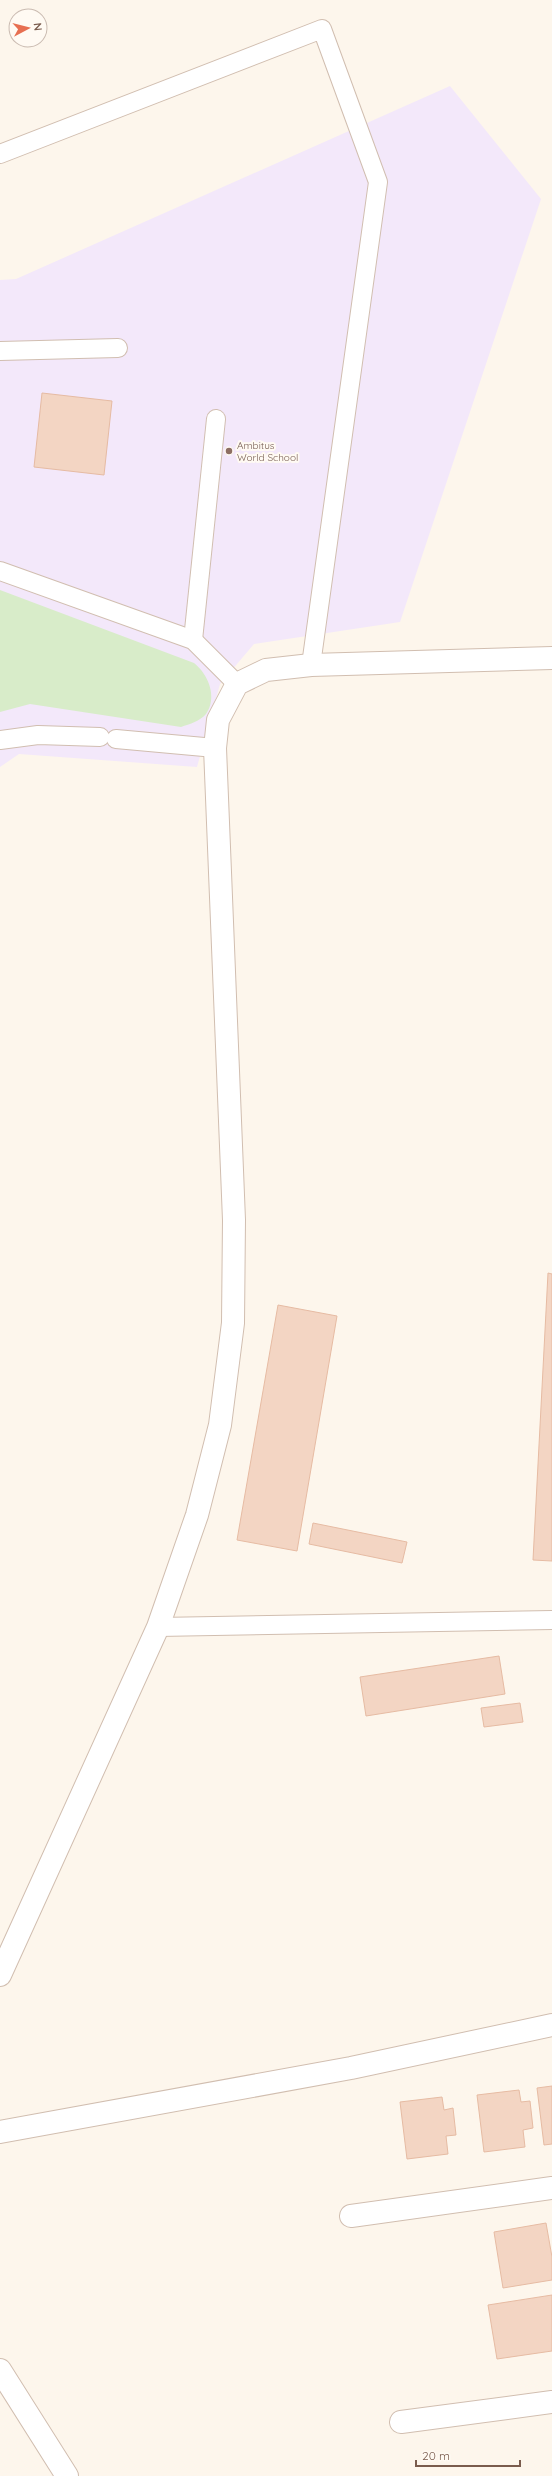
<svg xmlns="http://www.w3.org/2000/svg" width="552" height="2476" font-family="Quicksand,sans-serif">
	<rect width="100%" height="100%" fill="#fdf6ec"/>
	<path fill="#f3e8fa" d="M 450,86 L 541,199 L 400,622 L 254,644 L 220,684 L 197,767 L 19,754 L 0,767 L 0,280 L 16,279 Z"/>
	<path fill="#d8ecc9" d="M 0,590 L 194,663 C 208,674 218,697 206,714 C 200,721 190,724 181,727 L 30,704 L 0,712 Z"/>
	<g fill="#f3d5c3" stroke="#e6bba3">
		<path d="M 42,393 L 112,401 L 104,475 L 34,467 Z"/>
		<path d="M 548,1273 L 552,1274 L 552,1561 L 533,1560 Z"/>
		<path d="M 278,1305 L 337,1316 L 297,1551 L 237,1540 Z"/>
		<path d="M 313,1523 L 407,1542 L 402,1563 L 309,1544 Z"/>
		<path d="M 499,1656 L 505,1694 L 366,1716 L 360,1677 Z"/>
		<path d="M 520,1703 L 523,1722 L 484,1727 L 481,1708 Z"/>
		<path d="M 552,2086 L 552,2144 L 544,2145 L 537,2088 Z"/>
		<path d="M 519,2090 L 521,2102 L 530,2101 L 533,2128 L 523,2130 L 525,2147 L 484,2152 L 477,2095 Z"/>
		<path d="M 442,2097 L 444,2110 L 453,2108 L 456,2135 L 446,2136 L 448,2154 L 407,2159 L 400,2102 Z"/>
		<path d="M 546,2223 L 552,2257 L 552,2280 L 503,2288 L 494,2232 Z"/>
		<path d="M 552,2295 L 552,2351 L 497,2359 L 488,2305 Z"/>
	</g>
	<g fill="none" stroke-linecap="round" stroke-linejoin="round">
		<defs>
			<g id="lane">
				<path d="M 0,154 L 322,29 L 378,182 L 311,665"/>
				<path d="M 0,351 L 118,348"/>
				<path d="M 0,571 L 193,640 L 237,684"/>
				<path d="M 193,640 L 216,419"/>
				<path d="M 116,739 L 215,748"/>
				<path d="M 0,740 L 38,735 L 100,737"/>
				<path d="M 158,1627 L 552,1620"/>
			</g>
			<g id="street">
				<path d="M 0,1975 L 158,1627 L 197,1515 L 220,1425 L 233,1323 L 234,1220 L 215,748 L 218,720 L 237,684 L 266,670 L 311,665 L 552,658"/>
				<path d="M 0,2132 L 351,2068 L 552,2025"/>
				<path d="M 351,2216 L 552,2188"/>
				<path d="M 0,2370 L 67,2476"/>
				<path d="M 401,2422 L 552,2402"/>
			</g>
		</defs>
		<use href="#lane" stroke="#d1beb0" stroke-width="20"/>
		<use href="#street" stroke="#d1beb0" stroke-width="24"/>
		<use href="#lane" stroke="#fff" stroke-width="18"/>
		<use href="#street" stroke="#fff" stroke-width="22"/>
	</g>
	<circle fill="#8d6e63" stroke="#fffaf3" stroke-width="1.5" cx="229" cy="451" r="4"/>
	<g text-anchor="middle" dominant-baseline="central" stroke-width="4" stroke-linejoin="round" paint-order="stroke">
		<g font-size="10" fill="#785e54" stroke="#fffaf3" text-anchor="start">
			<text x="237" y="445">Ambitus<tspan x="237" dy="12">World School</tspan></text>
		</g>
	</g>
	<g transform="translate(28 28) rotate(83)"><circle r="19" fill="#fffaf3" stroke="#cabbb1"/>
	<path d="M0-3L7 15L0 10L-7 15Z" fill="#e76f51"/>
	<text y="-6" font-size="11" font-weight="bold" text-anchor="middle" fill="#7a5c4d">N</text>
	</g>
	<path d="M416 2460v6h104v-6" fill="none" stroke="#7a5c4d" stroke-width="2"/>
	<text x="422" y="2460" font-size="12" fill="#7a5c4d" stroke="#fffaf3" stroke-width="3" paint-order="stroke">20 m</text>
</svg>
